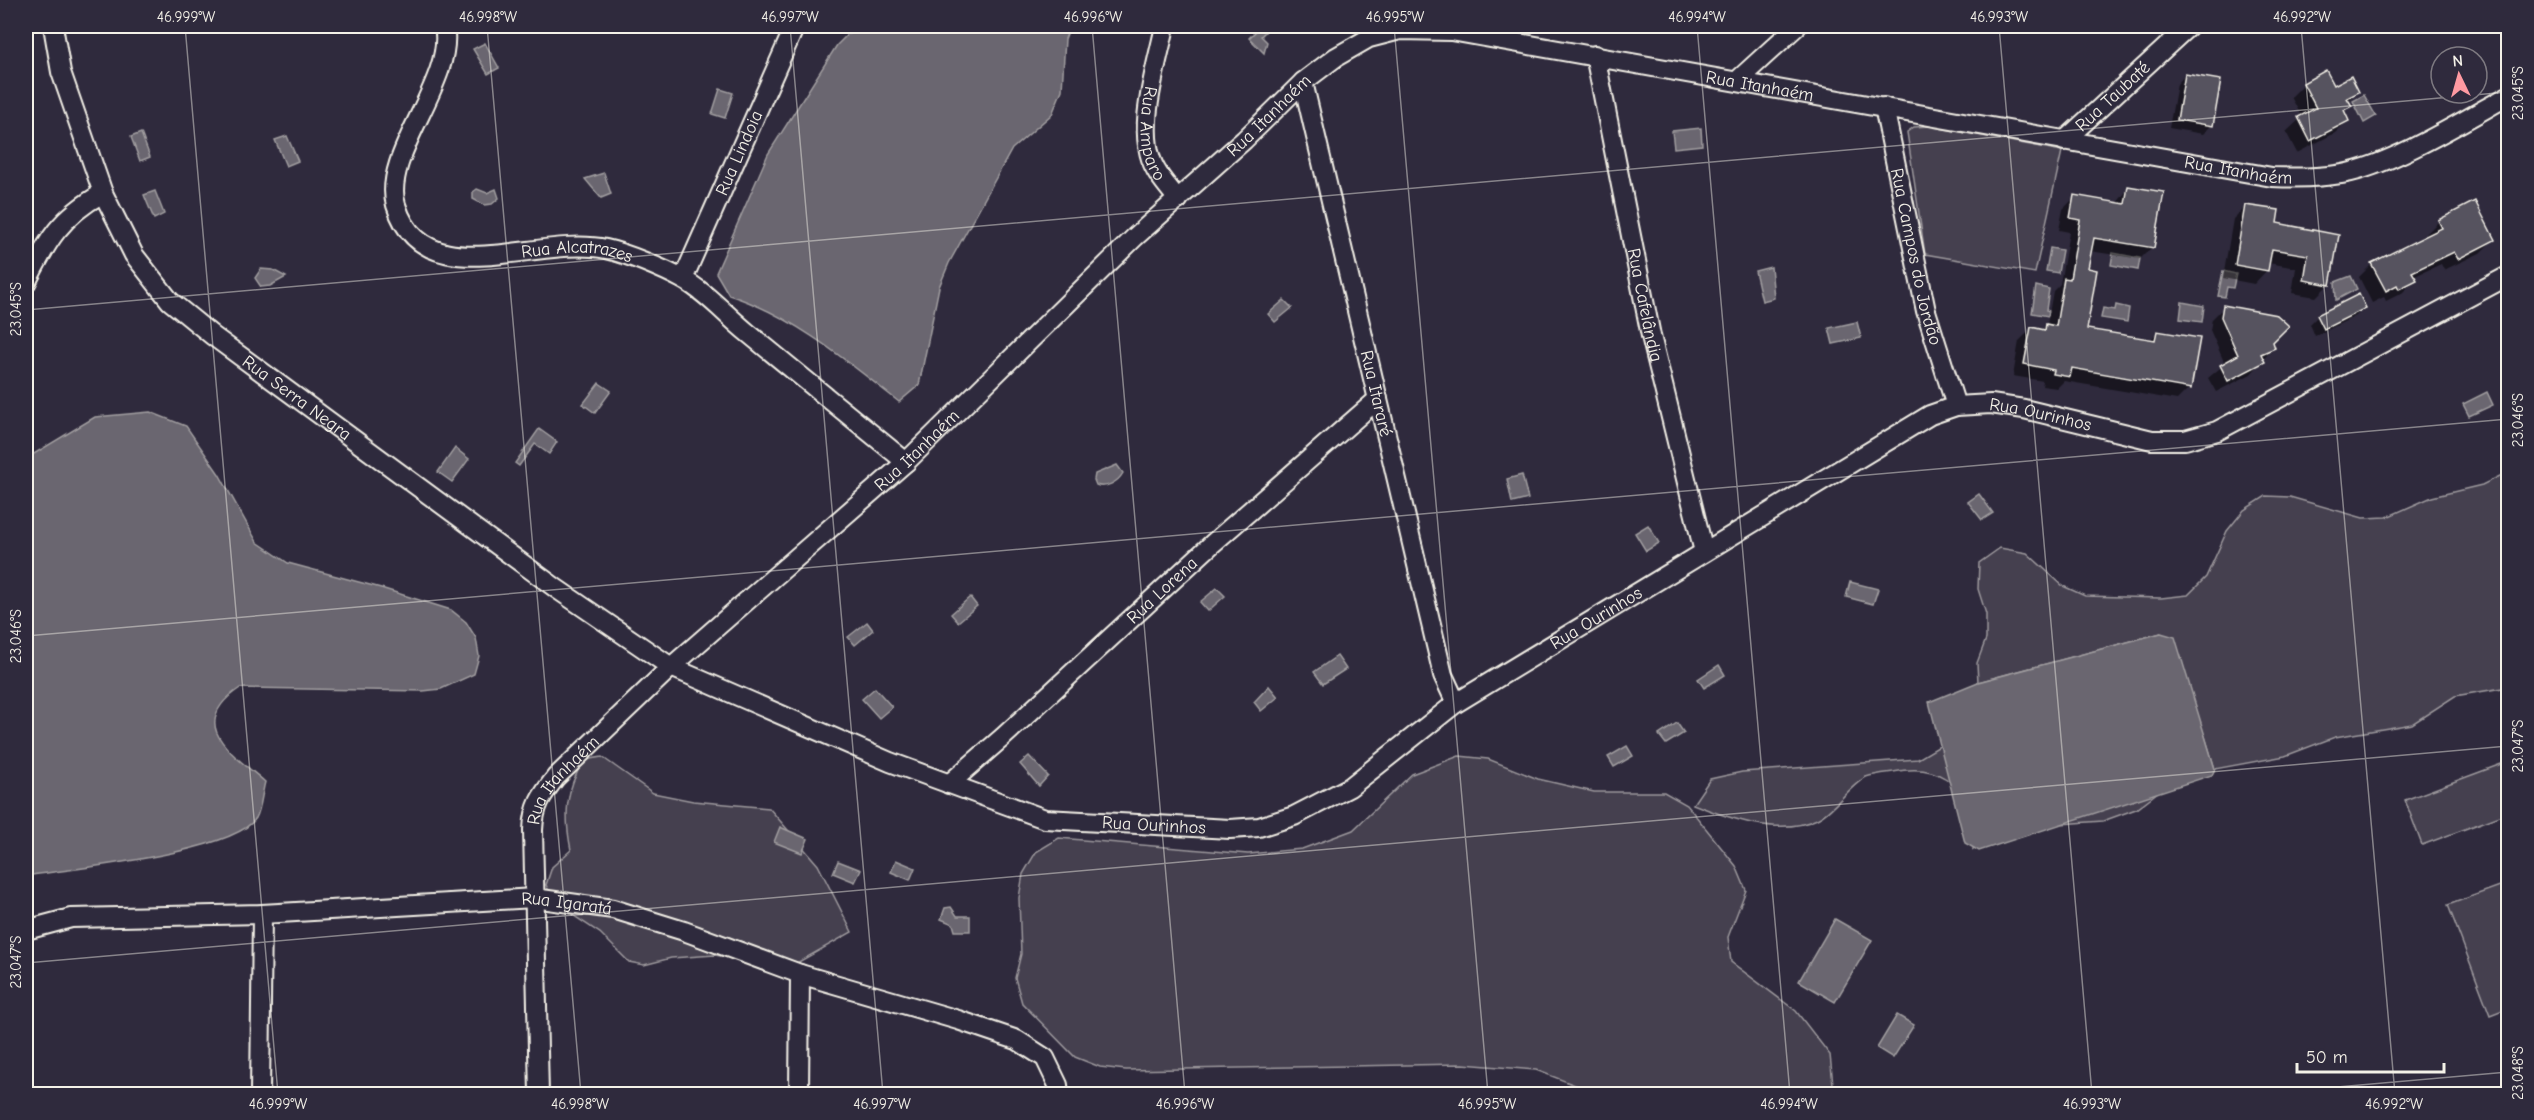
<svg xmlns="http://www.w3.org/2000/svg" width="2534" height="1120" font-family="'Comic Neue',sans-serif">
	<rect width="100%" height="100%" fill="#2f2a3d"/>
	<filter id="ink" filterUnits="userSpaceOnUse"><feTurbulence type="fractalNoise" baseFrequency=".0167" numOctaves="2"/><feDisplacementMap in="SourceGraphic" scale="12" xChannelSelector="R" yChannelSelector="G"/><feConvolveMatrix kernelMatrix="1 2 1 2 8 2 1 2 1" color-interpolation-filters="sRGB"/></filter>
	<g filter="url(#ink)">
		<g fill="#454050" stroke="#9c989c" stroke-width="1.5">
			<path d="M 1929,126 L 2062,151 L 2035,273 L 1925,254 L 1907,132 L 1914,127 Z"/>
			<path d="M 2508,472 L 2508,687 L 2455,696 L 2412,724 L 2335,737 L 2285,756 L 2215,769 L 2205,736 L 2163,788 L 2136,809 L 2103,821 L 2004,828 L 1973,849 L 1979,821 C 1957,783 1941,762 1893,772 C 1885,773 1874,774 1866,777 C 1848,787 1834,811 1817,819 C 1780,837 1728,818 1693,804 L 1710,779 L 1742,772 L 1918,759 L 2000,710 L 2161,633 L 1978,682 L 1977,663 L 1986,639 L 1986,614 L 1978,589 L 1979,563 L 2000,548 L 2027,553 L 2063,586 L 2085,596 L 2161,598 L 2188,595 L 2206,577 L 2227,531 L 2244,510 L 2266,496 L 2290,497 L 2363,518 L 2387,517 L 2432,497 L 2482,485 Z"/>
			<path d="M 1459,756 L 1488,759 L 1538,779 L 1594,792 L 1664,792 L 1687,805 L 1736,866 L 1746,890 L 1728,937 L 1731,962 L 1796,1011 L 1830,1055 L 1834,1094 L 1584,1094 L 1578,1086 L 1536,1070 L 1463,1064 L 1126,1070 L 1100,1067 L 1075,1057 L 1022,1003 L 1015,978 L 1021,954 L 1019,898 L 1023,874 L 1036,852 L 1059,838 L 1248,854 L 1302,849 L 1353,830 L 1412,774 Z"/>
			<path d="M 602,757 L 653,793 L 693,801 L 769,808 L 818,865 L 852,932 L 788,968 L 715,955 L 671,958 L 644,965 L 629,962 L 600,933 L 556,904 L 546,885 L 552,867 L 571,850 C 564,816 565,790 584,760 Z"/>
			<path d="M 2504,763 L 2508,774 L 2508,813 L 2422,845 L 2405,800 Z"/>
			<path d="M 2508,883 L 2508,1008 L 2490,1015 L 2448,905 Z"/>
		</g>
		<g fill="#6a6670" stroke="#a19ea0" stroke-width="1.5">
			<path d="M 856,26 L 1070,26 L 1065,39 L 1062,90 L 1052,114 L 1012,149 L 949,263 L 939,287 L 919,385 L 899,402 C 846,360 794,316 729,295 L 716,273 L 768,154 L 837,45 Z"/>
			<path d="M 1261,26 L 1266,31 L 1261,36 L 1267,42 L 1264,53 L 1249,38 Z"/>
			<path d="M 485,43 L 499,68 L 488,74 L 473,49 Z"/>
			<path d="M 720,89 L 733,93 L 725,118 L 712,114 Z"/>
			<path d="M 2364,95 L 2376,116 L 2364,123 L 2353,101 Z"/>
			<path d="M 1701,128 L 1702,145 L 1674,148 L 1672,131 Z"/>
			<path d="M 141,133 L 150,157 L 140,161 L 131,137 Z"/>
			<path d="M 287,136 L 298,161 L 286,166 L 275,140 Z"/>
			<path d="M 604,173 L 611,194 L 601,198 L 585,179 Z"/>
			<path d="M 477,189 L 487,193 L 496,189 L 499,198 L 492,204 L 484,205 L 473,199 L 473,192 Z"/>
			<path d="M 155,191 L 164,214 L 154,219 L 144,195 Z"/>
			<path d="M 2050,248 L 2062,250 L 2058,273 L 2046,271 Z"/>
			<path d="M 2113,253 L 2140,258 L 2138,270 L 2111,265 Z"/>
			<path d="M 1771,267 L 1774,298 L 1762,301 L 1755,271 Z"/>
			<path d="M 261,269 L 273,270 L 286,277 L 270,286 L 261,287 L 255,278 Z"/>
			<path d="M 2223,271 L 2236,274 L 2233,288 L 2227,287 L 2225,297 L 2218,296 Z"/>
			<path d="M 2351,276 L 2357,289 L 2336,300 L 2335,282 Z"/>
			<path d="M 2036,286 L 2049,289 L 2046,310 L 2049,311 L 2048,316 L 2032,313 Z"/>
			<path d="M 1284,300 L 1292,308 L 1275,322 L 1268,314 Z"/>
			<path d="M 2182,302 L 2204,306 L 2202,322 L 2180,319 Z"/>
			<path d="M 2116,305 L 2129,308 L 2127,322 L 2101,318 L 2103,308 L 2115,310 Z"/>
			<path d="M 1857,322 L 1861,338 L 1833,344 L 1829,328 Z"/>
			<path d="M 599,383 L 611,391 L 595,413 L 583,404 Z"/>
			<path d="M 2487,392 L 2493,405 L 2469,416 L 2463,404 Z"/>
			<path d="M 150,412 L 186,426 L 219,474 L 257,542 L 288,563 L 381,588 L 451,610 L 466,622 L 476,638 L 479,656 L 474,674 L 441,689 L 423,691 L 240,688 C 185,725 232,753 265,782 C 262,793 261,809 256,818 C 234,853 69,869 26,876 L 26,468 L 32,455 L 95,417 Z"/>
			<path d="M 539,429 L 557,442 L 549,454 L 535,444 L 519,466 L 515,463 Z"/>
			<path d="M 455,448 L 469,459 L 452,482 L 438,472 Z"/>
			<path d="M 1117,465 L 1123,473 C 1118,482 1106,489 1096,485 L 1094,480 L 1095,474 Z"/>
			<path d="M 1522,475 L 1528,499 L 1512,503 L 1507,479 Z"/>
			<path d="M 1979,494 L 1993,513 L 1982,520 L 1968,502 Z"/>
			<path d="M 1648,525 L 1659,543 L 1646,551 L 1635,533 Z"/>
			<path d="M 1850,582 L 1878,589 L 1873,604 L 1846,597 Z"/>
			<path d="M 1217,588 L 1225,596 L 1208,611 L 1200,602 Z"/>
			<path d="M 970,597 L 977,606 L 958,622 L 951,614 Z"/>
			<path d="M 867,622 L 873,630 L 855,645 L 848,637 Z"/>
			<path d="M 2161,633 L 2175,637 L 2215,769 L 2212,775 L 1979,851 L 1965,843 L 1929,702 L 1978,682 Z"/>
			<path d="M 1337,656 L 1346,669 L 1323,684 L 1314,672 Z"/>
			<path d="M 1719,665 L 1725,675 L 1704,688 L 1698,679 Z"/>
			<path d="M 1269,686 L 1278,697 L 1261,711 L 1254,702 Z"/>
			<path d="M 875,688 L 892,707 L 879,718 L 862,699 Z"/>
			<path d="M 1677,723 L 1684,733 L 1666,744 L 1659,735 Z"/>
			<path d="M 1627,746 L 1633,756 L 1614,767 L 1608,757 Z"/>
			<path d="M 1029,756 L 1048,776 L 1039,786 L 1020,764 Z"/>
			<path d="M 780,827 L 808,839 L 802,853 L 774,842 Z"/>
			<path d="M 896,860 L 915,868 L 910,880 L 891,872 Z"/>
			<path d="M 838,861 L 861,870 L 855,882 L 833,873 Z"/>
			<path d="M 951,907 L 957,916 L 970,916 L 970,931 L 955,931 L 953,924 L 941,919 L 945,908 Z"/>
			<path d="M 1835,919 L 1872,940 L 1835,1002 L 1799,981 Z"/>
			<path d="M 1897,1015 L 1914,1025 L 1893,1058 L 1877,1048 Z"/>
		</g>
		<g fill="#0007">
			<path d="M 2185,75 L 2212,125 L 2203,134 L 2169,128 L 2177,84 Z"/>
			<path d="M 2304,84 L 2357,92 L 2348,102 L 2350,106 L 2343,113 L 2348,120 L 2335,133 L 2297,153 L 2286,132 L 2302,117 L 2291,97 Z"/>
			<path d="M 2129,188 L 2152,247 L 2140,259 L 2090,251 L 2087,270 L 2085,330 L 2149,341 L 2158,332 L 2189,388 L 2177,400 L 2064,381 L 2057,388 L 2042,386 L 2043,381 L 2013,376 L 2019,341 L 2031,329 L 2041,331 L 2047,325 L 2053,291 L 2060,284 L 2069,232 L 2059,230 L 2063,209 L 2075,197 L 2116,204 Z"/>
			<path d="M 2246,206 L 2275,225 L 2338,236 L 2329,284 L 2316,297 L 2292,293 L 2296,268 L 2268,263 L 2267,270 L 2254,284 L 2223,278 L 2233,219 Z"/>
			<path d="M 2439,221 L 2493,240 L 2480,253 L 2444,270 L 2441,264 L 2413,277 L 2415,280 L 2402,293 L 2386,301 L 2384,297 L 2372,303 L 2359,277 L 2372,264 L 2427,237 L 2426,234 Z"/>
			<path d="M 2224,307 L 2271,342 L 2273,348 L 2251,374 L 2216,392 L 2208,378 L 2225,364 L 2210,330 L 2212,319 Z"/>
			<path d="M 2364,307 L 2356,316 L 2315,336 L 2310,324 L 2318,316 Z"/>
		</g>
		<g fill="#56525f" stroke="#f4f1e8" stroke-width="1.5">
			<path d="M 2326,70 L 2334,85 L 2351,76 L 2359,92 L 2347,98 L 2352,106 L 2344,110 L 2349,121 L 2310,141 L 2298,117 L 2316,108 L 2303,83 Z"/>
			<path d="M 2185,74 L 2221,80 L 2213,126 L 2177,120 Z"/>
			<path d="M 2128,186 L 2164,192 L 2154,248 L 2094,238 L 2088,268 L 2097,270 L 2087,329 L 2155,340 L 2157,331 L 2200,338 L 2191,389 L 2072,368 L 2070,377 L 2053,374 L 2054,370 L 2024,364 L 2031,327 L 2045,330 L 2046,324 L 2056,326 L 2064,278 L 2070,279 L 2080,220 L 2070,218 L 2074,195 L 2125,204 Z"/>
			<path d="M 2475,201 L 2495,240 L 2458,259 L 2454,252 L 2412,272 L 2417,280 L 2399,289 L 2397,285 L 2386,291 L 2371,263 L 2442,228 L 2438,220 Z"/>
			<path d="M 2245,205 L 2279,210 L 2277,223 L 2339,235 L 2330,285 L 2304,280 L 2308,255 L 2272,249 L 2268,271 L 2235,265 Z"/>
			<path d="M 2359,294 L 2366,308 L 2324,329 L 2317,315 Z"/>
			<path d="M 2223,305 L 2277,315 L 2289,326 L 2273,342 L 2275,348 L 2261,354 L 2265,362 L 2228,381 L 2220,365 L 2238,355 L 2221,317 Z"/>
		</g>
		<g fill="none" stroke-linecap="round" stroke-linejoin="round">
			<defs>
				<g id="street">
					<path id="s1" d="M 53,26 L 61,72 L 103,193 L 134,255 L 170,301 L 213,336 L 557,589 L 671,667 L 890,762 L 1045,819 L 1230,829 L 1259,827 L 1294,816 L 1350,787 L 1456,703 L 1930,415 L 1956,406 L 1991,404 L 2024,409 L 2152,440 L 2185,440 L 2217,431 L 2508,276"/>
					<path id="s2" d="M 444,26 C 456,80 381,155 396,205 C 424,296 536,234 606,249 C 625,253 664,269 682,279 C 704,290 728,317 748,333 C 801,376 853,419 906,462"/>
					<path id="s3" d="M 1165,26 C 1157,66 1134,133 1156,170 C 1162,181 1171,190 1178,200"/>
					<path id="s4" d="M 1595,55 L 1651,336 L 1704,552"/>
					<path d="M 1738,80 L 1797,26"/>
					<path id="s5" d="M 1303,82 L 1443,675 L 1456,703"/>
					<path id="s6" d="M 1884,107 L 1926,311 L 1956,406"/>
					<path id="s7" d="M 2064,141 L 2189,26"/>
					<path id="s8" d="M 683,279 L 795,26"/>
					<path d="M 26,283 C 47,241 60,217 103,193"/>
					<path id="s9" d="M 949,784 L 1003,737 L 1212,544 L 1378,399"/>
					<path id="s10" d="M 26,930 L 71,918 L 262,914 L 534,898 L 613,909 L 684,931 L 800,974 L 958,1020 L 1017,1040 L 1045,1058 L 1058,1085 L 1059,1094"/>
					<path d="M 260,1094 L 262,914"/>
					<path id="s11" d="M 539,1094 L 533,830 C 534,806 541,796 556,777 L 671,667 L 906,462 L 1135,237 L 1244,140 L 1303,82 L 1336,57 L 1369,38 L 1400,30 L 1451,31 L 2272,177 C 2295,178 2319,178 2342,174 C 2392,165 2463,121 2508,96"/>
					<path d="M 799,1094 L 800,974"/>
				</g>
			</defs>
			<use href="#street" stroke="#f4f1e8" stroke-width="22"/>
			<use href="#street" stroke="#2f2a3d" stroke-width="18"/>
		</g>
	</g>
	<path fill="none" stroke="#f4f1e8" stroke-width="1.5" stroke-opacity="0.45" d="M 185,26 L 278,1094M 487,26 L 581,1094M 790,26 L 883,1094M 1092,26 L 1185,1094M 1394,26 L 1488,1094M 1697,26 L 1790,1094M 1999,26 L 2092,1094M 2301,26 L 2395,1094M 26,310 L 2508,92M 26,636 L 2508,419M 26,963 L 2508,746M 2256,1094 L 2508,1072"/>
	<g text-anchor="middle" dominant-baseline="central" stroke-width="5" stroke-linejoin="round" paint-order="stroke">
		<g font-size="18" fill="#f4f1e8" stroke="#2f2a3d">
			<text stroke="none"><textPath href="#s11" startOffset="1820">Rua Itanhaém</textPath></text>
			<text stroke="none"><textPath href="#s7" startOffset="66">Rua Taubaté</textPath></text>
			<text stroke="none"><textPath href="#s11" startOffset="1296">Rua Itanhaém</textPath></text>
			<text stroke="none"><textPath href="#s3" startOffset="110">Rua Amparo</textPath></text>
			<text stroke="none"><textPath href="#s8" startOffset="138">Rua Lindoia</textPath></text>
			<text stroke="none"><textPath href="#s11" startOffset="2306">Rua Itanhaém</textPath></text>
			<text stroke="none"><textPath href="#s2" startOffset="394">Rua Alcatrazes</textPath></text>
			<text stroke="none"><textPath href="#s6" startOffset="153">Rua Campos do Jordão</textPath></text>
			<text stroke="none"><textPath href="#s4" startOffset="255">Rua Cafelândia</textPath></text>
			<text stroke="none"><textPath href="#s5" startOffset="320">Rua Itararé</textPath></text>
			<text stroke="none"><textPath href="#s1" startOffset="462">Rua Serra Negra</textPath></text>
			<text stroke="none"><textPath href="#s1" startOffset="2444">Rua Ourinhos</textPath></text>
			<text stroke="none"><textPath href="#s11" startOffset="810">Rua Itanhaém</textPath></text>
			<text stroke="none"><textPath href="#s9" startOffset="288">Rua Lorena</textPath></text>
			<text stroke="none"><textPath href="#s1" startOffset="1940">Rua Ourinhos</textPath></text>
			<text stroke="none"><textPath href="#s11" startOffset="324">Rua Itanhaém</textPath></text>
			<text stroke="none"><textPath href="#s1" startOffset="1436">Rua Ourinhos</textPath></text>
			<text stroke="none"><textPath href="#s10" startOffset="543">Rua Igaratá</textPath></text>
		</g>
	</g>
	<rect width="2534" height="1120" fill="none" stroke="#2f2a3d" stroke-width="66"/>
	<g transform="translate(2459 75) rotate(355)"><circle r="28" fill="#2f2a3d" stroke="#7e7a81" stroke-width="1.5"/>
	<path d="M0-4.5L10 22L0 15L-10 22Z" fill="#ff9aa2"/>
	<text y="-9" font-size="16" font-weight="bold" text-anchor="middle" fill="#f4f1e8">N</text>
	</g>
	<path d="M2297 1063v9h147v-9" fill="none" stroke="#f4f1e8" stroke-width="3"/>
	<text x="2306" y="1063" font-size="18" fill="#f4f1e8" stroke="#2f2a3d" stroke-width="4.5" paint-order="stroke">50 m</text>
	<rect x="33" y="33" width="2468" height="1054" fill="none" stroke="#f4f1e8" stroke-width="2"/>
	<g font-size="15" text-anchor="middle" fill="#f4f1e8">
		<text x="186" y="22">46.999°W</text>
		<text x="488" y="22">46.998°W</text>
		<text x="790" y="22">46.997°W</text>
		<text x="1093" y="22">46.996°W</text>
		<text x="1395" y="22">46.995°W</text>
		<text x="1697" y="22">46.994°W</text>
		<text x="1999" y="22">46.993°W</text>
		<text x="2302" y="22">46.992°W</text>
		<text transform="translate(2518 93) rotate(-90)" y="5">23.045°S</text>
		<text transform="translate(16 309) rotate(-90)" y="5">23.045°S</text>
		<text transform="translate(2518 420) rotate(-90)" y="5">23.046°S</text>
		<text transform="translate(16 636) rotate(-90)" y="5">23.046°S</text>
		<text transform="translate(2518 746) rotate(-90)" y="5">23.047°S</text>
		<text transform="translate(16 962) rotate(-90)" y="5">23.047°S</text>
		<text transform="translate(2518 1073) rotate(-90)" y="5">23.048°S</text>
		<text x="278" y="1109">46.999°W</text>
		<text x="580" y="1109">46.998°W</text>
		<text x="882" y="1109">46.997°W</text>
		<text x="1185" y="1109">46.996°W</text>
		<text x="1487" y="1109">46.995°W</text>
		<text x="1789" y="1109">46.994°W</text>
		<text x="2092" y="1109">46.993°W</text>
		<text x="2394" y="1109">46.992°W</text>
	</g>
</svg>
